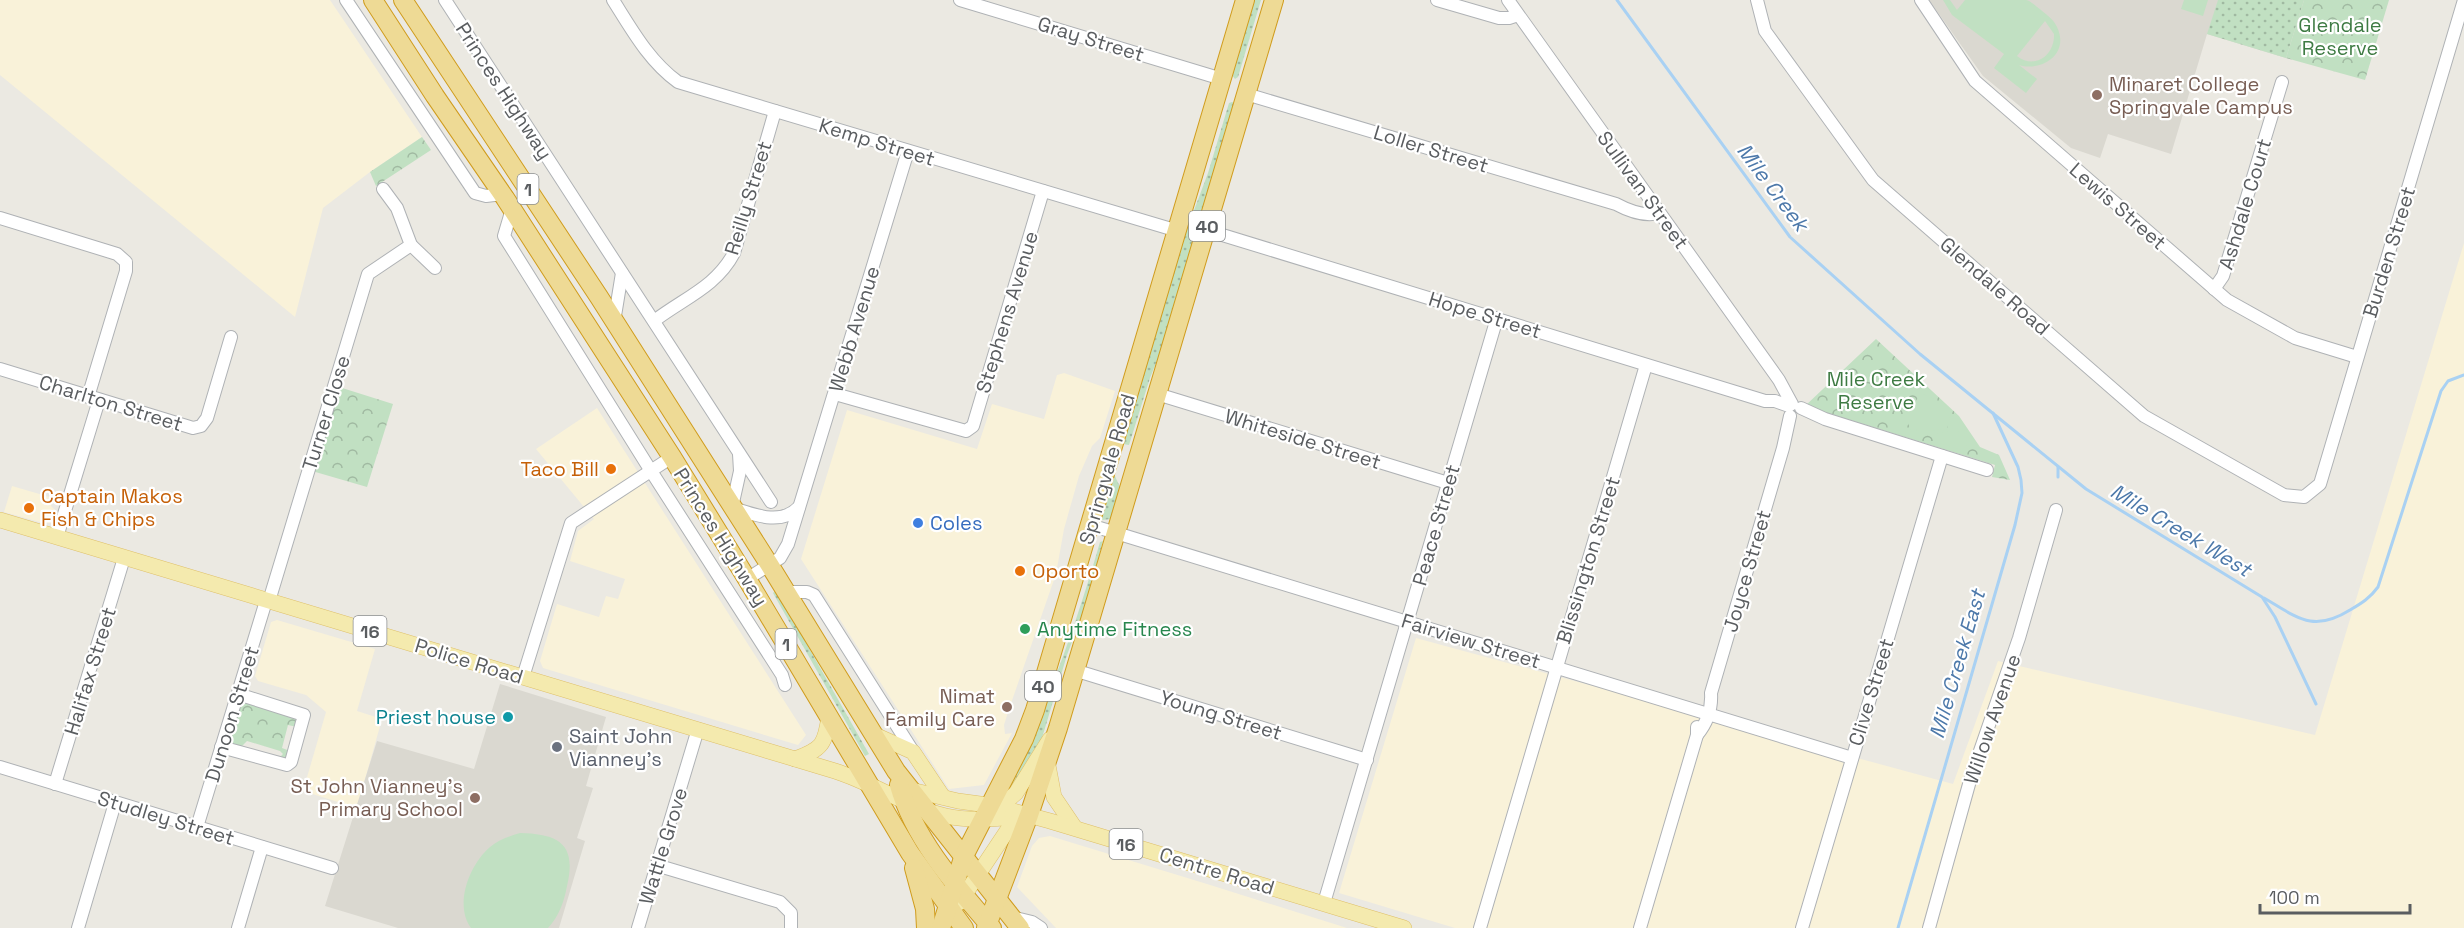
<svg xmlns="http://www.w3.org/2000/svg" width="2464" height="928" font-family="'Space Grotesk',sans-serif">
	<defs>
		<pattern id="grass-dots" width="8" height="8" patternUnits="userSpaceOnUse" patternTransform="scale(1.5)"><rect width="8" height="8" fill="#c1e0c2"/><path d="M2 2h.1M6 6h.1" fill="none" stroke="#a0b9a1" stroke-width="1.8" stroke-linecap="round"/></pattern>
		<pattern id="forest-crowns" width="20" height="18" patternUnits="userSpaceOnUse" patternTransform="scale(1.5)"><rect width="20" height="18" fill="#c1e0c2"/><path d="M2 6a3 3 0 1 1 6 0M12 15a3 3 0 1 1 6 0" fill="none" stroke="#a0b9a1"/></pattern>
	</defs>
	<rect width="100%" height="100%" fill="#ebe9e2"/>
	<g fill="#f9f2d9">
		<path d="M 0,0 L 330,0 L 422,137 L 370,172 L 323,208 L 295,317 L 0,75 Z"/>
		<path d="M 2464,243 L 2464,928 L 1455,928 L 1339,893 L 1416,638 L 1953,784 L 1998,661 L 2315,735 Z"/>
		<path d="M 1064,373 L 1115,391 L 1100,438 L 1092,446 L 1079,476 L 1064,529 L 1056,574 L 1009,709 L 1004,725 L 1005,734 L 1012,733 L 984,785 L 949,789 L 801,559 L 847,410 L 977,449 L 992,404 L 1044,419 L 1057,375 Z"/>
		<path d="M 597,408 L 806,735 L 798,745 L 543,668 L 540,661 L 557,604 L 599,617 L 606,596 L 618,599 L 625,579 L 570,561 L 578,531 L 594,519 L 536,449 Z"/>
		<path d="M 12,486 L 53,498 L 51,506 L 58,513 L 56,519 L 52,523 L 43,523 L 4,512 Z"/>
		<path d="M 277,620 L 375,649 L 357,711 L 382,719 L 357,808 L 303,791 L 326,712 L 306,695 L 258,681 L 255,676 L 271,622 Z"/>
		<path d="M 1050,836 L 1207,884 L 1347,928 L 1056,928 L 1017,887 L 1032,846 L 1039,838 Z"/>
	</g>
	<g fill="#dad8d0">
		<path d="M 1929,0 L 2304,0 L 2286,58 L 2207,34 L 2171,154 L 2108,134 L 2100,158 L 2071,148 L 1983,76 Z"/>
		<path d="M 500,684 L 606,717 L 586,786 L 593,788 L 577,838 L 585,841 L 559,928 L 398,928 L 325,906 L 377,741 L 474,769 Z"/>
	</g>
	<g fill="url(#grass-dots)">
		<path d="M 1254,0 L 1261,0 L 1238,77 L 1235,79 L 1232,75 Z"/>
		<path d="M 2218,0 L 2304,0 L 2286,58 L 2207,34 Z"/>
		<path d="M 1232,102 L 1234,103 L 1166,338 L 1150,378 L 1129,445 L 1123,444 L 1181,245 L 1208,173 L 1229,103 Z"/>
		<path d="M 1114,474 L 1120,487 L 1111,519 L 1102,520 L 1102,516 Z"/>
		<path d="M 1103,541 L 1084,610 L 1067,655 L 1042,738 L 1013,789 L 1009,787 C 1046,708 1076,626 1100,542 Z"/>
		<path d="M 776,590 L 869,754 L 865,756 L 773,593 Z"/>
	</g>
	<g fill="url(#forest-crowns)">
		<path d="M 2304,0 L 2389,0 L 2365,80 L 2286,58 Z"/>
		<path d="M 422,137 L 431,150 L 376,186 L 370,172 Z"/>
		<path d="M 1876,339 L 1959,416 L 1980,447 L 1999,455 L 2010,480 L 1992,477 L 1995,465 L 1805,406 Z"/>
		<path d="M 339,387 L 393,404 L 367,487 L 312,471 Z"/>
		<path d="M 245,703 L 293,716 L 296,720 L 297,727 L 288,725 L 282,748 L 290,751 L 285,758 L 278,759 L 283,754 L 280,751 L 247,741 L 240,748 L 234,746 C 227,735 235,711 245,703 Z"/>
	</g>
	<g fill="#c1e0c2" fill-rule="evenodd">
		<path d="M 1943,0 L 1950,0 L 1957,10 L 1965,0 C 1984,0 2007,0 2026,0 C 2031,1 2037,7 2041,10 C 2047,15 2054,20 2057,27 C 2070,54 2042,72 2019,65 L 2037,79 L 2026,93 L 1994,68 L 2004,54 L 1952,15 ZM 2045,21 L 2054,34 C 2055,55 2035,70 2017,56 Z"/>
		<path d="M 2184,0 L 2208,0 L 2203,16 L 2181,9 Z"/>
		<circle cx="1897" cy="385" r="9"/>
		<path d="M 1920,393 L 1934,399 L 1950,418 L 1947,429 L 1923,431 L 1910,429 L 1907,420 Z"/>
		<path d="M 1952,431 L 1959,432 L 1967,441 L 1965,451 L 1933,441 L 1937,434 Z"/>
		<path d="M 520,833 C 559,834 577,844 567,886 C 564,902 559,916 548,928 L 471,928 C 454,905 469,865 490,847 C 498,840 510,836 520,833 Z"/>
	</g>
	<g fill="none" stroke-linecap="round" stroke-linejoin="round">
		<g stroke="#a9d1f3" stroke-width="3">
			<path d="M 1617,0 L 1790,237 L 1920,354 L 2086,489 L 2262,597 L 2275,617 L 2316,704"/>
			<path d="M 2058,467 L 2058,477"/>
			<path d="M 2264,598 C 2298,618 2313,633 2350,610 C 2362,603 2370,598 2378,587 L 2441,391 L 2448,381 L 2464,375"/>
			<path d="M 1898,928 L 2015,525 L 2022,493 L 2021,480 L 2018,467 L 1993,413"/>
		</g>
		<defs>
			<g id="minor">
				<path d="M 346,0 L 475,193 L 486,196 L 502,194"/>
				<path d="M 445,0 L 771,502"/>
				<path d="M 613,0 C 632,30 649,61 678,82 L 1178,231"/>
				<path d="M 960,0 L 1222,79"/>
				<path d="M 1437,0 L 1499,18 L 1509,18 L 1518,15"/>
				<path d="M 1508,0 L 1779,380 L 1792,404"/>
				<path d="M 1757,0 L 1765,31 L 1873,180 L 2144,416 L 2284,495 L 2304,497 L 2320,484 L 2464,0"/>
				<path d="M 1921,0 L 1975,81 L 2227,300 L 2295,338 L 2357,357"/>
				<path d="M 1246,94 L 1616,204 C 1629,211 1644,217 1659,213"/>
				<path d="M 512,209 L 504,236 L 651,471 L 782,675 L 785,685"/>
				<path d="M 0,218 L 117,254 L 126,262 L 126,271 L 88,397"/>
				<path d="M 1206,230 L 1765,401 L 1775,401 L 1789,406"/>
				<path d="M 411,245 L 435,268"/>
				<path d="M 2214,289 L 2223,276 L 2282,82"/>
				<path d="M 654,321 C 684,298 716,287 734,253 L 775,111"/>
				<path d="M 614,322 L 622,273"/>
				<path d="M 0,369 L 193,428 L 201,426 L 207,418 L 231,337"/>
				<path d="M 835,394 L 966,431 L 973,426 L 1043,191"/>
				<path d="M 1157,394 L 1448,483"/>
				<path d="M 1801,408 L 1825,419 L 1987,470"/>
				<path d="M 732,507 L 740,471 L 739,454"/>
				<path d="M 733,508 C 755,515 781,526 799,507"/>
				<path d="M 1090,525 L 1852,758"/>
				<path d="M 57,537 L 99,400"/>
				<path d="M 747,579 L 780,558 L 788,544 L 908,151"/>
				<path d="M 786,592 L 807,592 L 814,595 L 914,753"/>
				<path d="M 269,601 L 368,274 L 411,245 L 397,208 L 383,189"/>
				<path d="M 1074,670 L 1367,760"/>
				<path d="M 523,677 L 571,523 L 672,457"/>
				<path d="M 1697,735 C 1707,723 1712,708 1711,693 L 1783,448 L 1790,416"/>
				<path d="M 221,747 L 287,765 L 291,762 L 304,715 L 238,694"/>
				<path d="M 0,767 L 332,868"/>
				<path d="M 55,784 L 124,558"/>
				<path d="M 197,827 L 266,601"/>
				<path d="M 656,865 L 780,902 L 791,913 L 791,928"/>
				<path d="M 1324,903 L 1497,318"/>
				<path d="M 1011,917 L 1032,922 L 1041,928"/>
				<path d="M 78,928 L 115,803"/>
				<path d="M 238,928 L 262,847"/>
				<path d="M 638,928 L 698,729"/>
				<path d="M 1480,928 L 1646,365"/>
				<path d="M 1640,928 L 1697,735 L 1697,727"/>
				<path d="M 1802,928 L 1942,456"/>
				<path d="M 1929,928 L 1971,777 L 2019,638 L 2056,510"/>
			</g>
			<g id="major">
				<path d="M 0,520 L 835,771 C 873,783 907,807 946,816 C 972,822 1002,819 1029,815"/>
				<path d="M 873,734 L 913,752 L 943,797"/>
				<path d="M 795,759 C 822,749 825,745 829,716"/>
				<path d="M 1047,760 L 1054,797 L 1075,828"/>
				<path d="M 907,789 L 958,801 L 995,806 L 1050,821 L 1404,928"/>
				<path d="M 994,812 L 1016,793 L 1050,739"/>
				<path d="M 959,903 L 1009,828 L 1023,818"/>
			</g>
			<g id="highway">
				<path d="M 373,0 L 435,96 L 505,198 L 672,457 L 747,579 L 910,853 L 964,928"/>
				<path d="M 403,0 L 599,297 L 769,564 L 896,771 L 1020,928"/>
				<path d="M 899,785 C 914,839 956,886 992,928"/>
				<path d="M 914,868 L 925,909 L 926,928"/>
				<path d="M 941,928 L 963,858 L 1024,739 L 1035,710 L 1245,0"/>
				<path d="M 986,928 L 1029,815 L 1058,728 L 1274,0"/>
			</g>
		</defs>
		<use href="#minor" stroke="#afb2b5" stroke-width="14"/>
		<use href="#major" stroke="#debf68" stroke-width="16"/>
		<use href="#highway" stroke="#d09c1d" stroke-width="20"/>
		<use href="#minor" stroke="#fff" stroke-width="12"/>
		<use href="#major" stroke="#f4eaae" stroke-width="15"/>
		<use href="#highway" stroke="#eeda95" stroke-width="18"/>
	</g>
	<g fill="#8d6e63" stroke="#fff" stroke-width="2">
		<circle cx="2097" cy="95" r="6"/>
		<circle cx="1007" cy="707" r="6"/>
		<circle cx="475" cy="798" r="6"/>
	</g>
	<g fill="#e8710a" stroke="#fff" stroke-width="2">
		<circle cx="611" cy="469" r="6"/>
		<circle cx="29" cy="508" r="6"/>
		<circle cx="1020" cy="571" r="6"/>
	</g>
	<circle fill="#3f7fe0" stroke="#fff" stroke-width="2" cx="918" cy="523" r="6"/>
	<circle fill="#2e9e5b" stroke="#fff" stroke-width="2" cx="1025" cy="629" r="6"/>
	<circle fill="#0f9aa8" stroke="#fff" stroke-width="2" cx="508" cy="717" r="6"/>
	<circle fill="#6b7280" stroke="#fff" stroke-width="2" cx="557" cy="747" r="6"/>
	<g text-anchor="middle" dominant-baseline="central" stroke-width="4.5" stroke-linejoin="round" paint-order="stroke">
		<g fill="#fff" stroke="#8c8e90" stroke-width="1.5">
			<rect x="517.5" y="174" width="21" height="30" rx="4.5"/>
			<rect x="1189" y="211" width="36" height="30" rx="4.5"/>
			<rect x="353.5" y="616" width="33" height="30" rx="4.5"/>
			<rect x="775.5" y="629" width="21" height="30" rx="4.5"/>
			<rect x="1025" y="671" width="36" height="30" rx="4.5"/>
			<rect x="1109.5" y="829" width="33" height="30" rx="4.5"/>
		</g>
		<g font-size="18" font-weight="bold" fill="#5a5d60">
			<text x="528" y="189">1</text>
			<text x="1207" y="226">40</text>
			<text x="370" y="631">16</text>
			<text x="786" y="644">1</text>
			<text x="1043" y="686">40</text>
			<text x="1126" y="844">16</text>
		</g>
		<g font-size="20" fill="#3e7b43" stroke="#fff">
			<text x="2340" y="25">Glendale<tspan x="2340" dy="23">Reserve</tspan></text>
			<text x="1876" y="379">Mile Creek<tspan x="1876" dy="23">Reserve</tspan></text>
		</g>
		<g font-size="20" fill="#5a5d60" stroke="#fff">
			<text transform="translate(1091 39) rotate(17)">Gray Street</text>
			<text transform="translate(504 91) rotate(57)">Princes Highway</text>
			<text transform="translate(877 142) rotate(17)">Kemp Street</text>
			<text transform="translate(1431 149) rotate(17)">Loller Street</text>
			<text transform="translate(1643 190) rotate(54)">Sullivan Street</text>
			<text transform="translate(748 198) rotate(-73)">Reilly Street</text>
			<text transform="translate(2245 204) rotate(-73)">Ashdale Court</text>
			<text transform="translate(2118 206) rotate(41)">Lewis Street</text>
			<text transform="translate(2389 252) rotate(-73)">Burden Street</text>
			<text transform="translate(1995 286) rotate(41)">Glendale Road</text>
			<text transform="translate(1007 312) rotate(-73)">Stephens Avenue</text>
			<text transform="translate(1485 315) rotate(17)">Hope Street</text>
			<text transform="translate(854 329) rotate(-73)">Webb Avenue</text>
			<text transform="translate(111 403) rotate(17)">Charlton Street</text>
			<text transform="translate(326 413) rotate(-73)">Turner Close</text>
			<text transform="translate(1303 439) rotate(17)">Whiteside Street</text>
			<text transform="translate(1107 469) rotate(-74)">Springvale Road</text>
			<text transform="translate(1436 525) rotate(-74)">Peace Street</text>
			<text transform="translate(721 537) rotate(58)">Princes Highway</text>
			<text transform="translate(1588 560) rotate(-73)">Blissington Street</text>
			<text transform="translate(1747 571) rotate(-74)">Joyce Street</text>
			<text transform="translate(1471 641) rotate(17)">Fairview Street</text>
			<text transform="translate(469 661) rotate(17)">Police Road</text>
			<text transform="translate(90 671) rotate(-73)">Halifax Street</text>
			<text transform="translate(1871 692) rotate(-73)">Clive Street</text>
			<text transform="translate(232 714) rotate(-73)">Dunoon Street</text>
			<text transform="translate(1221 715) rotate(17)">Young Street</text>
			<text transform="translate(1992 719) rotate(-71)">Willow Avenue</text>
			<text transform="translate(166 818) rotate(17)">Studley Street</text>
			<text transform="translate(663 846) rotate(-73)">Wattle Grove</text>
			<text transform="translate(1217 871) rotate(17)">Centre Road</text>
		</g>
		<g font-size="20" fill="#785e54" stroke="#fff" text-anchor="end">
			<text x="2109" y="84" text-anchor="start">Minaret College<tspan x="2109" dy="23">Springvale Campus</tspan></text>
			<text x="995" y="696">Nimat<tspan x="995" dy="23">Family Care</tspan></text>
			<text x="463" y="786">St John Vianney's<tspan x="463" dy="23">Primary School</tspan></text>
		</g>
		<g font-size="20" fill="#c56008" stroke="#fff" text-anchor="start">
			<text x="599" y="469" text-anchor="end">Taco Bill</text>
			<text x="41" y="496">Captain Makos<tspan x="41" dy="23">Fish &amp; Chips</tspan></text>
			<text x="1032" y="571">Oporto</text>
		</g>
		<g font-size="20" fill="#366cbe" stroke="#fff" text-anchor="start">
			<text x="930" y="523">Coles</text>
		</g>
		<g font-size="20" fill="#27864d" stroke="#fff" text-anchor="start">
			<text x="1037" y="629">Anytime Fitness</text>
		</g>
		<g font-size="20" fill="#0d838f" stroke="#fff" text-anchor="end">
			<text x="496" y="717">Priest house</text>
		</g>
		<g font-size="20" fill="#5b616d" stroke="#fff" text-anchor="start">
			<text x="569" y="736">Saint John<tspan x="569" dy="23">Vianney's</tspan></text>
		</g>
		<g font-size="21" font-style="italic" fill="#4d79aa" stroke="#fff">
			<text transform="translate(1773 187) rotate(53)">Mile Creek</text>
			<text transform="translate(2181 530) rotate(31)">Mile Creek West</text>
			<text transform="translate(1957 664) rotate(-74)">Mile Creek East</text>
		</g>
	</g>
	<path d="M2260 904v9h150v-9" fill="none" stroke="#5a5d60" stroke-width="3"/>
	<text x="2269" y="904" font-size="18" fill="#5a5d60" stroke="#ffffff" stroke-width="4.5" paint-order="stroke">100 m</text>
</svg>
